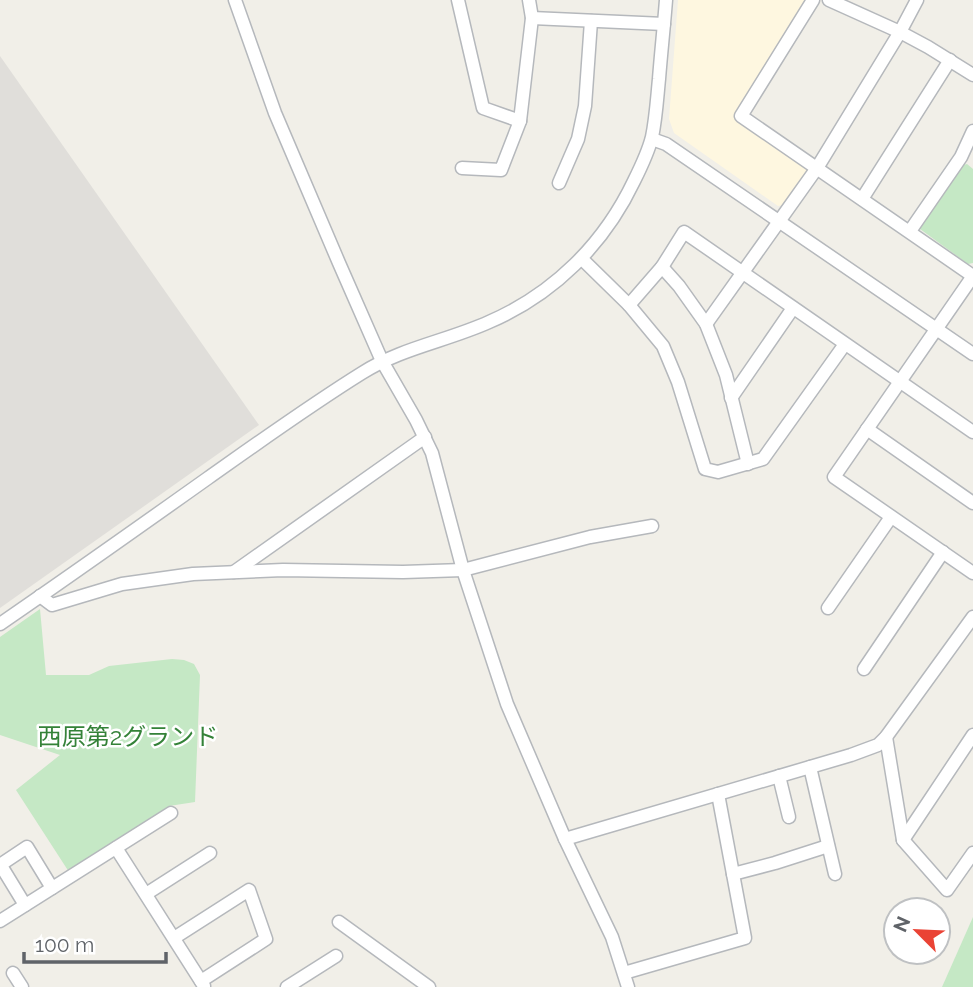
<svg xmlns="http://www.w3.org/2000/svg" width="973" height="987" font-family="Raleway,'Noto Sans JP',sans-serif">
	<rect width="100%" height="100%" fill="#f1efe8"/>
	<path fill="#fef7e0" d="M 678,0 L 804,0 L 806,3 L 734,117 L 805,166 L 807,172 L 785,205 L 778,206 L 674,133 L 669,119 Z"/>
	<path fill="#e0deda" d="M 0,56 L 259,425 L 0,608 Z"/>
	<g fill="#c5e8c5">
		<path d="M 967,164 L 973,169 L 973,263 L 968,264 L 920,229 L 919,224 L 960,166 Z"/>
		<path d="M 40,609 L 46,675 L 89,675 L 109,666 L 172,659 L 184,660 L 194,664 L 200,675 L 195,802 L 169,806 L 69,872 L 16,790 L 60,755 L 0,735 L 0,637 Z"/>
		<path d="M 973,917 L 973,987 L 942,987 Z"/>
	</g>
	<g fill="none" stroke-linecap="round" stroke-linejoin="round">
		<defs>
			<g id="minor">
				<path d="M 235,0 L 275,113 L 339,263 L 382,361 L 416,420 L 432,453 L 463,570 L 507,704 L 565,839 L 612,937 L 628,987"/>
				<path d="M 458,0 L 483,108 L 520,121"/>
				<path d="M 813,0 L 741,116 L 973,276"/>
				<path d="M 829,0 L 900,32 L 928,47 L 973,75"/>
				<path d="M 532,18 L 664,24"/>
				<path d="M 652,139 L 666,144 L 973,354"/>
				<path d="M 462,168 L 501,170 L 520,121 L 532,18 L 529,0"/>
				<path d="M 559,183 L 578,139 L 585,106 L 591,21"/>
				<path d="M 862,199 L 950,60"/>
				<path d="M 910,231 L 961,157 L 973,131"/>
				<path d="M 582,259 L 629,305"/>
				<path d="M 662,267 L 679,286 L 706,324 L 726,375 L 748,464"/>
				<path d="M 973,276 L 834,477 L 973,573"/>
				<path d="M 706,324 L 817,168 L 900,32 L 917,0"/>
				<path d="M 845,344 L 763,459 L 718,472 L 705,469 L 678,382 L 663,346 L 629,305 L 662,267 L 684,232 L 973,432"/>
				<path d="M 731,398 L 793,308"/>
				<path d="M 867,429 L 973,503"/>
				<path d="M 234,572 L 425,437"/>
				<path d="M 40,596 L 52,605 L 122,584 L 193,574 L 283,570 L 403,572 L 463,570 L 590,537 L 652,526"/>
				<path d="M 828,608 L 891,517"/>
				<path d="M 0,624 C 70,576 139,527 208,478 C 259,442 309,406 362,373 C 401,348 447,341 489,322 C 554,294 604,244 634,181 C 641,167 648,153 652,137 C 656,118 657,99 659,79 C 661,53 664,26 666,0"/>
				<path d="M 864,669 L 943,552"/>
				<path d="M 886,737 L 903,840 L 947,890 L 973,853"/>
				<path d="M 810,767 L 835,874"/>
				<path d="M 779,776 L 789,817"/>
				<path d="M 565,839 L 851,755 L 878,745 L 886,737 L 973,617"/>
				<path d="M 903,840 L 973,735"/>
				<path d="M 116,848 L 204,986"/>
				<path d="M 0,864 L 25,905"/>
				<path d="M 0,865 L 27,847 L 52,888"/>
				<path d="M 733,874 L 775,863 L 828,846"/>
				<path d="M 146,894 L 210,853"/>
				<path d="M 0,921 L 171,813"/>
				<path d="M 339,922 L 429,987"/>
				<path d="M 174,938 L 249,890 L 266,939 L 201,981"/>
				<path d="M 13,973 L 22,987"/>
				<path d="M 624,973 L 745,938 L 718,794"/>
				<path d="M 287,987 L 336,956"/>
			</g>
		</defs>
		<use href="#minor" stroke="#b5b8bc" stroke-width="15"/>
		<use href="#minor" stroke="#fff" stroke-width="12"/>
	</g>
	<g text-anchor="middle" dominant-baseline="central" stroke-width="5" stroke-linejoin="round" paint-order="stroke">
		<g font-size="24" fill="#348238" stroke="#fff">
			<text x="128" y="736">西原第2グランド</text>
		</g>
	</g>
	<g transform="translate(917 931) rotate(294)"><circle r="33" fill="#ffffff" stroke="#bfc1c3" stroke-width="2"/>
	<path d="M0-5L12 26L0 18L-12 26Z" fill="#ea4335"/>
	<text y="-10" font-size="19" font-weight="bold" text-anchor="middle" fill="#5f6368">N</text>
	</g>
	<path d="M24 952v10h142v-10" fill="none" stroke="#5f6368" stroke-width="3.5"/>
	<text x="35" y="952" font-size="21" fill="#5f6368" stroke="#ffffff" stroke-width="5" paint-order="stroke">100 m</text>
</svg>
